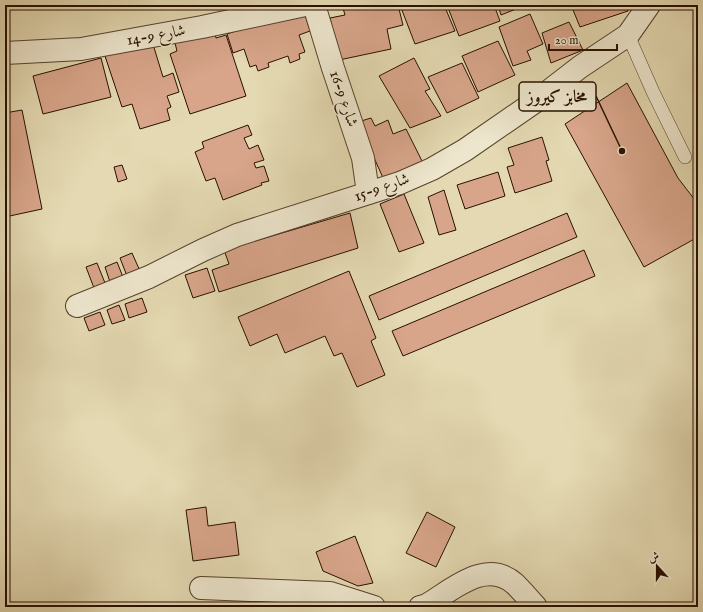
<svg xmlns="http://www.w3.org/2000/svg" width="703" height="612" font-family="'IM FELL English',Amiri,serif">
	<rect width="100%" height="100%" fill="#e4d9b2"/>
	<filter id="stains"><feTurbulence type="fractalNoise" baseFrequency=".005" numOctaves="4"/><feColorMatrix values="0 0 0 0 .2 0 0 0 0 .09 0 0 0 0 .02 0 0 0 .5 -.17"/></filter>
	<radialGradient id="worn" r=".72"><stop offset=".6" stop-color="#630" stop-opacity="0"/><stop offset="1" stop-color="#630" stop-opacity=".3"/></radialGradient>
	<g fill="#d8a58a" stroke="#281000">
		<path d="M 354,5 L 381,5 L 382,9 L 398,5 L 403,25 L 387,29 L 391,49 L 339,60 L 330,18 L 345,15 L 343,8 Z"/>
		<path d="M 400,5 L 444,5 L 455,31 L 415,44 Z"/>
		<path d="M 447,5 L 494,5 L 500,21 L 459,36 Z"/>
		<path d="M 498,5 L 526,5 L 501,15 Z"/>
		<path d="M 571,5 L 626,5 L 628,11 L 580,27 Z"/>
		<path d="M 303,8 L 310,31 L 299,35 L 305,52 L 299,54 L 300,59 L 290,63 L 288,56 L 268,63 L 269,67 L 258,71 L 256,65 L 250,67 L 244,49 L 233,53 L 227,34 Z"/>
		<path d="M 530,14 L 543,44 L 527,51 L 531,60 L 513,66 L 499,27 Z"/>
		<path d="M 569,22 L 583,50 L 551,63 L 542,33 Z"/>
		<path d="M 214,30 L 216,38 L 226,35 L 246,96 L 190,114 L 170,54 L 177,51 L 175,43 Z"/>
		<path d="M 152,41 L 163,77 L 173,73 L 179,92 L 167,96 L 171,107 L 167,109 L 170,120 L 140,129 L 132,104 L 122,107 L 105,56 Z"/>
		<path d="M 498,41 L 515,75 L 478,92 L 462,56 Z"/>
		<path d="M 101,58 L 111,97 L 43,114 L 33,76 Z"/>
		<path d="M 414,58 L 430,89 L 425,91 L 441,116 L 410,128 L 379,76 Z"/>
		<path d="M 462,63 L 479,98 L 447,113 L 428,77 Z"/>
		<path d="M 627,83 L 678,178 L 698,204 L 698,237 L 644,267 L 565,124 Z"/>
		<path d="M 22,110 L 42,209 L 5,217 L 5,113 Z"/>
		<path d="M 371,118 L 375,126 L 388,120 L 393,134 L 406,129 L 423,163 L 384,180 L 358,122 Z"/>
		<path d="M 248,125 L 252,135 L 244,138 L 249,149 L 258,145 L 264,160 L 254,163 L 256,168 L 264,166 L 269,181 L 261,183 L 262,185 L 223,200 L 215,178 L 206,181 L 195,152 L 204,148 L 202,142 Z"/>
		<path d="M 542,137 L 549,160 L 546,161 L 552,181 L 515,193 L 507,167 L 514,165 L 508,148 Z"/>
		<path d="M 122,165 L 127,179 L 118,182 L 114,167 Z"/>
		<path d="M 498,172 L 505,196 L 465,209 L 457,185 Z"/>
		<path d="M 444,190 L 456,230 L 439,235 L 428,197 Z"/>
		<path d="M 404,194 L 424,243 L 399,252 L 380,204 Z"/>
		<path d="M 350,213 L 358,248 L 219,292 L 212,270 L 229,264 L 224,250 Z"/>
		<path d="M 567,213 L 577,237 L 379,320 L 369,296 Z"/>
		<path d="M 584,250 L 595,276 L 403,356 L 392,331 Z"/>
		<path d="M 132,253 L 140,271 L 127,276 L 120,258 Z"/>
		<path d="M 117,262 L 123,277 L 110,282 L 105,267 Z"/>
		<path d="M 97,263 L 105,283 L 94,288 L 86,267 Z"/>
		<path d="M 207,268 L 215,291 L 193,298 L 185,275 Z"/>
		<path d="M 349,271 L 376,338 L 371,341 L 385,375 L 357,387 L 342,353 L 334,356 L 325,336 L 285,353 L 277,334 L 250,346 L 238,317 Z"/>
		<path d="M 142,298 L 147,312 L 129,318 L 125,304 Z"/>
		<path d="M 119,305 L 125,320 L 112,324 L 107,310 Z"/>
		<path d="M 100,312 L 105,325 L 89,331 L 84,318 Z"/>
		<path d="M 206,507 L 208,526 L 235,522 L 239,555 L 193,561 L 186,510 Z"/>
		<path d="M 427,512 L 455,527 L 436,567 L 406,553 Z"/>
		<path d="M 355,536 L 373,583 L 358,586 L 323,571 L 316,552 Z"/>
		<path d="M 296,603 L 318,604 L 317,607 L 295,607 Z"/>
	</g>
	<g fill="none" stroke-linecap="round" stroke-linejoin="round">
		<defs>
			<path id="service" d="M 628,35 L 653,92 L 685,157"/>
			<g id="minor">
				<path d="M 314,5 L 333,68 L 363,158 L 368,193"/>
				<path d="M 5,53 L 81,49 L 202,27 L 305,5"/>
				<path d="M 77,306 L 149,277 L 203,250 L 237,235 L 400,183 L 432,169 L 465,150 L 536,101 L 580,67 L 628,35 L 649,5"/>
				<path d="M 201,588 L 330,593 L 374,607"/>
				<path d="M 420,607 L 427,605 C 452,590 486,558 515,584 C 522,591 529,599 536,607"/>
			</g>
		</defs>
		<use href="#service" stroke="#57422c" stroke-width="14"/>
		<use href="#minor" stroke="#57422c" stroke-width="24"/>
		<use href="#service" stroke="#ede6cd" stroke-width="13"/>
		<use href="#minor" stroke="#ede6cd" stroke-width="22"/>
	</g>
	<g text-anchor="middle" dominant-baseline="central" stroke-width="3" stroke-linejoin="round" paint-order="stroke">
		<g font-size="16" fill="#281000" stroke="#ede6cd">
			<text transform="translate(156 36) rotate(-10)">شارع 9-14</text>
			<text transform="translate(343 99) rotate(71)">شارع 9-16</text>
			<text transform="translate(382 188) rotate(-19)">شارع 9-15</text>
		</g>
	</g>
	<path fill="none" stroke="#281000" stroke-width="1.5" d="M622 151L596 96"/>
	<circle fill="#281000" stroke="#ede6cd" stroke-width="1.5" cx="622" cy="151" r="4"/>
	<rect fill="#ede6cd" stroke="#281000" stroke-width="1.5" x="519" y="82" width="77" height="29" rx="4"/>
	<g font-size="17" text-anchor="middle" font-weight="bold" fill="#281000">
		<text x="557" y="102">مخابز كيروز</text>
	</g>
	<rect width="703" height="612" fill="none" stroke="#e4d9b2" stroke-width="20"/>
	<rect x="6" y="6" width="691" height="600" fill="none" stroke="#281000" stroke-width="2"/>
	<rect x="10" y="10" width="683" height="592" fill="none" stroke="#281000"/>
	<g transform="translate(657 566) rotate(339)" stroke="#ede6cd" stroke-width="3" paint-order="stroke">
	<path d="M0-3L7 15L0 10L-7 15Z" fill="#281000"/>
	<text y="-6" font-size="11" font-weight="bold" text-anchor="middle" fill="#281000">ش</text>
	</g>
	<path d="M549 44v6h68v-6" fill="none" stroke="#281000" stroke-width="2"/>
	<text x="555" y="44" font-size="12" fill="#281000" stroke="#ede6cd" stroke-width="3" paint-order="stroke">20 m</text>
	<rect width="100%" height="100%" filter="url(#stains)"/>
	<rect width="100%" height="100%" fill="url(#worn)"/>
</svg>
